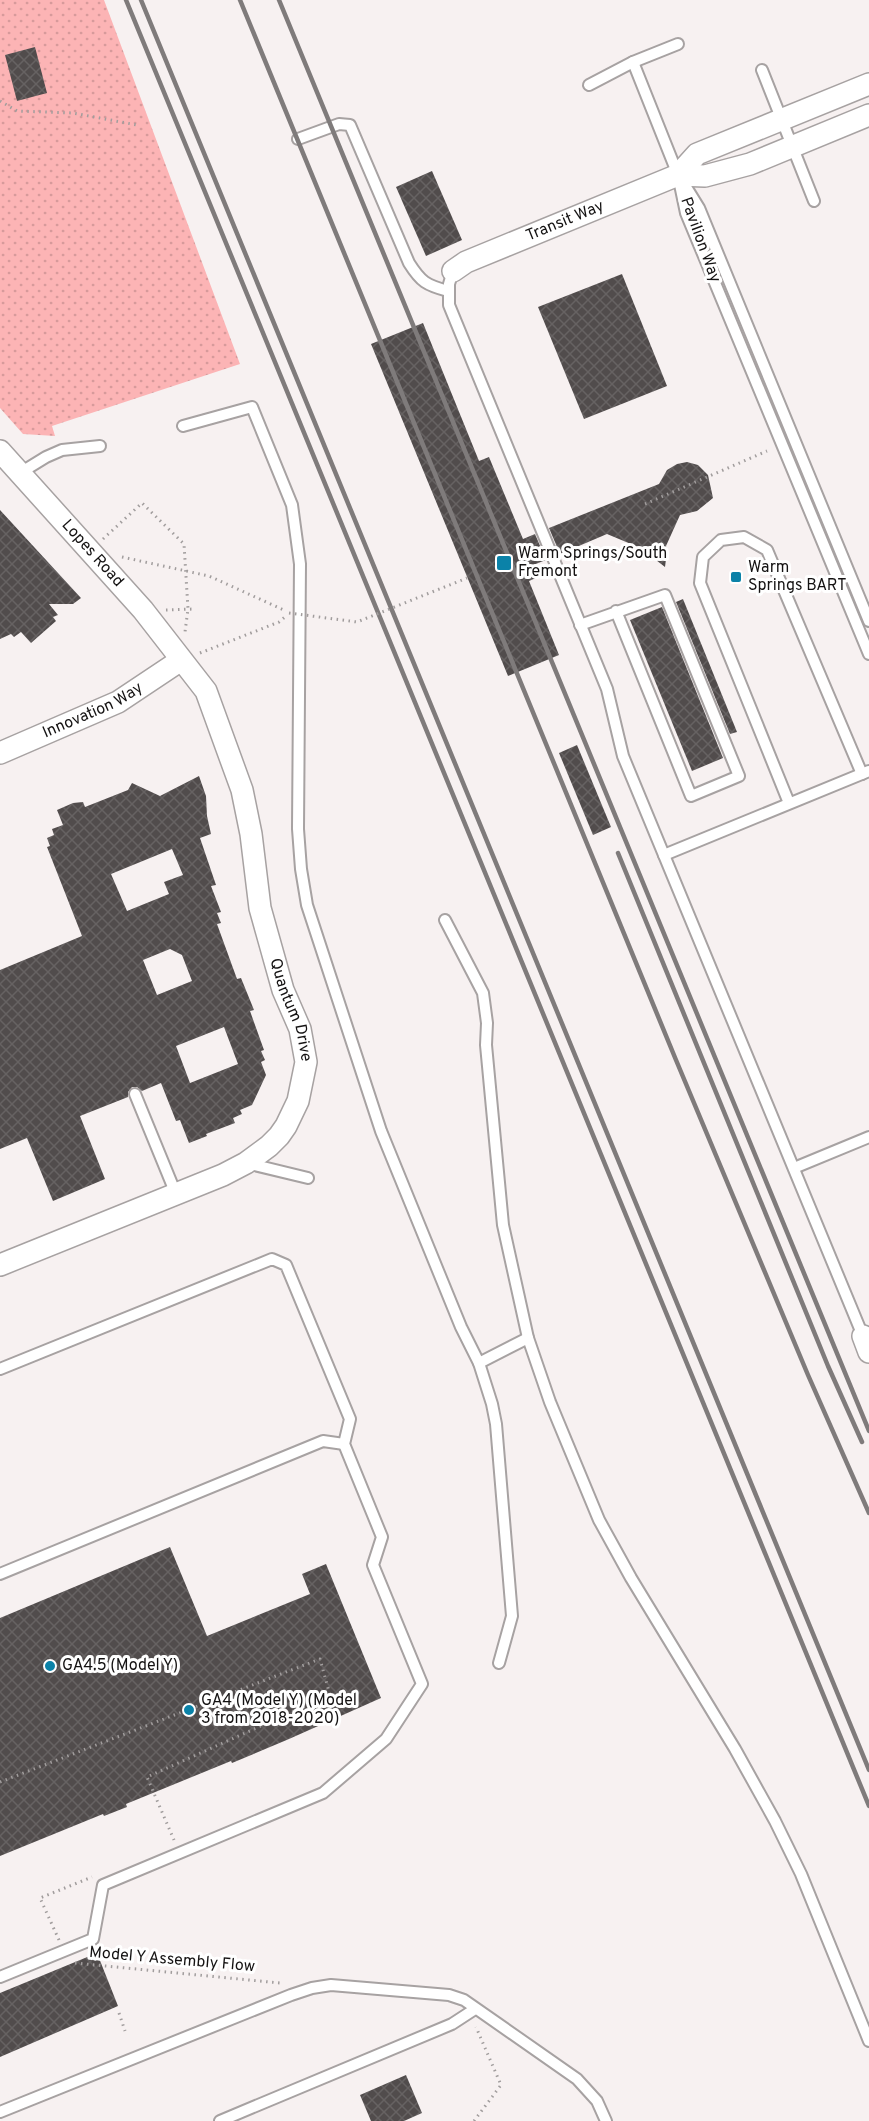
<svg xmlns="http://www.w3.org/2000/svg" width="869" height="2121" font-family="Overpass,sans-serif">
	<defs>
		<pattern id="grass-dots" width="8" height="8" patternUnits="userSpaceOnUse" patternTransform="scale(1.5)"><rect width="8" height="8" fill="#fcb4b5"/><path d="M2 2h.1M6 6h.1" fill="none" stroke="#d79a9b" stroke-width="1.8" stroke-linecap="round"/></pattern>
		<pattern id="building-cross-hatch" width="8" height="8" patternUnits="userSpaceOnUse" patternTransform="scale(1.5)"><rect width="8" height="8" fill="#514c4c"/><path d="M0 0l8 8M0 8l8-8" fill="none" stroke="#666262"/></pattern>
	</defs>
	<rect width="100%" height="100%" fill="#f7f1f1"/>
	<path fill="url(#grass-dots)" d="M 0,0 L 104,0 L 240,364 L 52,426 L 55,436 L 23,434 L 0,408 Z"/>
	<g fill="url(#building-cross-hatch)" fill-rule="evenodd">
		<path d="M 35,47 L 47,93 L 17,101 L 5,55 Z"/>
		<path d="M 432,171 L 462,240 L 426,256 L 396,187 Z"/>
		<path d="M 622,274 L 667,386 L 584,419 L 538,307 Z"/>
		<path d="M 423,323 L 479,461 L 489,457 L 523,539 L 535,534 L 546,560 L 533,565 L 538,577 L 529,581 L 559,655 L 508,676 L 371,344 Z"/>
		<path d="M 687,462 L 698,465 L 708,475 L 713,498 L 697,511 L 680,515 L 666,546 L 667,551 L 665,567 L 652,557 L 650,552 L 607,534 L 560,554 L 549,528 L 659,484 L 667,470 L 677,464 Z"/>
		<path d="M 0,510 L 81,598 L 73,604 L 49,604 L 58,615 L 53,617 L 56,621 L 31,643 L 21,632 L 14,637 L 11,634 L 0,639 Z"/>
		<path d="M 683,599 L 737,732 L 730,734 L 676,602 Z"/>
		<path d="M 662,607 L 723,758 L 692,771 L 630,620 Z"/>
		<path d="M 577,745 L 611,827 L 593,835 L 559,753 Z"/>
		<path d="M 199,776 L 206,796 L 207,816 L 211,834 L 200,838 L 216,885 L 211,886 L 221,912 L 217,913 L 221,923 L 217,924 L 237,979 L 241,978 L 254,1010 L 250,1011 L 264,1050 L 261,1051 L 265,1060 L 261,1062 L 266,1075 L 252,1105 L 240,1110 L 242,1114 L 233,1118 L 235,1123 L 206,1134 L 207,1136 L 189,1143 L 180,1120 L 176,1121 L 161,1083 L 142,1091 L 137,1087 L 132,1087 L 128,1092 L 128,1097 L 80,1116 L 105,1179 L 53,1201 L 27,1138 L 0,1149 L 0,970 L 82,936 L 47,847 L 50,846 L 47,838 L 54,835 L 52,829 L 63,825 L 57,810 L 73,803 L 83,802 L 85,807 L 128,790 L 132,783 L 160,796 ZM 172,849 L 183,875 L 164,882 L 169,894 L 127,911 L 111,874 ZM 170,949 L 182,955 L 192,981 L 157,995 L 143,960 ZM 224,1027 L 238,1064 L 190,1083 L 176,1046 Z"/>
		<path d="M 170,1547 L 207,1636 L 310,1594 L 302,1574 L 326,1564 L 381,1698 L 289,1739 L 232,1763 L 231,1761 L 126,1804 L 127,1807 L 104,1816 L 103,1814 L 0,1856 L 0,1618 Z"/>
		<path d="M 97,1953 L 118,2006 L 0,2057 L 0,1993 Z"/>
		<path d="M 406,2075 L 422,2113 L 404,2121 L 371,2121 L 360,2095 Z"/>
	</g>
	<g fill="none" stroke-linecap="round" stroke-linejoin="round">
		<defs>
			<g id="lane">
				<path d="M 633,62 L 678,175 L 686,213 L 869,654"/>
				<path d="M 762,70 L 814,201"/>
				<path d="M 589,85 L 633,62 L 678,44"/>
				<path d="M 298,139 L 339,124 L 350,125 L 409,263 C 421,282 426,285 448,291"/>
				<path d="M 683,182 L 699,208 L 869,621"/>
				<path d="M 453,271 L 449,284 L 449,305 L 607,689 L 623,756 L 863,1336"/>
				<path d="M 183,426 L 252,407 L 292,505 L 300,564 L 298,829 L 301,869 L 307,905 L 381,1131 L 461,1327 L 479,1363 L 492,1404 L 496,1424 L 512,1616 L 499,1663"/>
				<path d="M 20,473 L 46,457 L 62,450 L 100,446"/>
				<path d="M 580,625 L 665,595 L 739,776 L 691,796 L 616,611"/>
				<path d="M 789,803 L 700,583 L 703,557 L 721,540 L 744,537 L 767,550 L 862,774"/>
				<path d="M 664,855 L 869,771"/>
				<path d="M 445,920 L 483,993 L 487,1023 L 486,1045 L 503,1225 L 528,1338 L 550,1402 L 599,1520 L 631,1578 L 735,1749 L 775,1821 L 801,1874 L 869,2041"/>
				<path d="M 135,1094 L 176,1194"/>
				<path d="M 246,1163 L 308,1178"/>
				<path d="M 794,1168 L 869,1137"/>
				<path d="M 479,1363 L 528,1338"/>
				<path d="M 0,1369 L 272,1259 L 286,1265 L 350,1419 L 344,1444 L 382,1537 L 373,1565 L 422,1684 L 386,1739 L 323,1793 L 103,1885 L 93,1939 L 0,1977"/>
				<path d="M 0,1574 L 323,1441 L 344,1444"/>
				<path d="M 0,2112 L 291,1995 L 312,1988 L 331,1985 L 449,1995 L 464,2000 L 577,2079 L 597,2101 L 606,2121"/>
				<path d="M 220,2121 L 452,2024 L 475,2009"/>
			</g>
			<g id="street">
				<path d="M 678,175 L 705,176 L 750,164 L 869,115"/>
				<path id="s1" d="M 453,271 L 466,262 L 678,175 L 697,154 L 869,84"/>
				<path id="s2" d="M 0,451 L 143,610 L 206,691 L 242,790 L 251,834 L 260,908 L 283,990 L 300,1029 L 306,1062 L 298,1101 L 286,1126 L 279,1136 L 269,1146 L 246,1163 L 223,1175 L 0,1265"/>
				<path id="s3" d="M 0,753 L 118,702 L 181,660"/>
				<path d="M 863,1336 L 869,1352"/>
			</g>
		</defs>
		<use href="#lane" stroke="#a7a2a2" stroke-width="14"/>
		<use href="#street" stroke="#a7a2a2" stroke-width="24"/>
		<g stroke="#a19d9d" stroke-width="3" stroke-dasharray="1.5 4.5" stroke-linecap="butt">
			<path d="M 0,101 L 17,111 L 73,113 L 137,125"/>
			<path d="M 645,504 L 767,451"/>
			<path d="M 103,539 L 142,503 L 184,544 L 188,609 L 185,632"/>
			<path d="M 122,557 L 209,576 L 286,611"/>
			<path d="M 166,610 L 194,609"/>
			<path d="M 200,653 L 279,622 L 285,617"/>
			<path d="M 0,1782 L 320,1659 L 330,1695 L 147,1777 L 174,1840"/>
			<path d="M 59,1940 L 40,1898 L 92,1877"/>
			<path d="M 75,1963 L 280,1983"/>
			<path d="M 119,2013 L 125,2031"/>
			<path d="M 474,2121 L 501,2085 L 476,2027"/>
		</g>
		<use href="#lane" stroke="#fff" stroke-width="10"/>
		<use href="#street" stroke="#fff" stroke-width="21"/>
		<g stroke="#7f7b7b" stroke-width="4.5">
			<path d="M 126,0 L 869,1806"/>
			<path d="M 141,0 L 869,1770"/>
			<path d="M 240,0 L 676,1060 L 808,1375 L 869,1513"/>
			<path d="M 279,0 L 869,1431"/>
			<path d="M 618,853 L 828,1366 L 862,1442"/>
		</g>
		<path stroke="#a19d9d" stroke-width="3" stroke-dasharray="1.5 4.5" stroke-linecap="butt" d="M 289,613 L 357,622 L 467,578"/>
	</g>
	<g fill="#0b82a8" stroke="#fff" stroke-width="2">
		<rect x="496" y="555" width="16" height="16" rx="3"/>
		<rect x="730" y="571" width="12" height="12" rx="3"/>
		<circle cx="50" cy="1666" r="6"/>
		<circle cx="189" cy="1710" r="6"/>
	</g>
	<g text-anchor="middle" dominant-baseline="central" stroke-width="6" stroke-linejoin="round" paint-order="stroke">
		<g font-size="16" fill="#141212" stroke="#fff">
			<text stroke="none"><textPath href="#s1" startOffset="123">Transit Way</textPath></text>
			<text transform="translate(700 240) rotate(70)">Pavilion Way</text>
			<text stroke="none"><textPath href="#s2" startOffset="138">Lopes Road</textPath></text>
			<text stroke="none"><textPath href="#s3" startOffset="102">Innovation Way</textPath></text>
			<text stroke="none"><textPath href="#s2" startOffset="648">Quantum Drive</textPath></text>
			<text transform="translate(172 1960) rotate(5)">Model Y Assembly Flow</text>
		</g>
		<g font-size="16" fill="#141212" stroke="#fff" text-anchor="start">
			<text x="518" y="554">Warm Springs/South<tspan x="518" dy="18">Fremont</tspan></text>
			<text x="748" y="568">Warm<tspan x="748" dy="18">Springs BART</tspan></text>
			<text x="62" y="1666">GA4.5 (Model Y)</text>
			<text x="201" y="1701">GA4 (Model Y) (Model<tspan x="201" dy="18">3 from 2018-2020)</tspan></text>
		</g>
	</g>
</svg>
